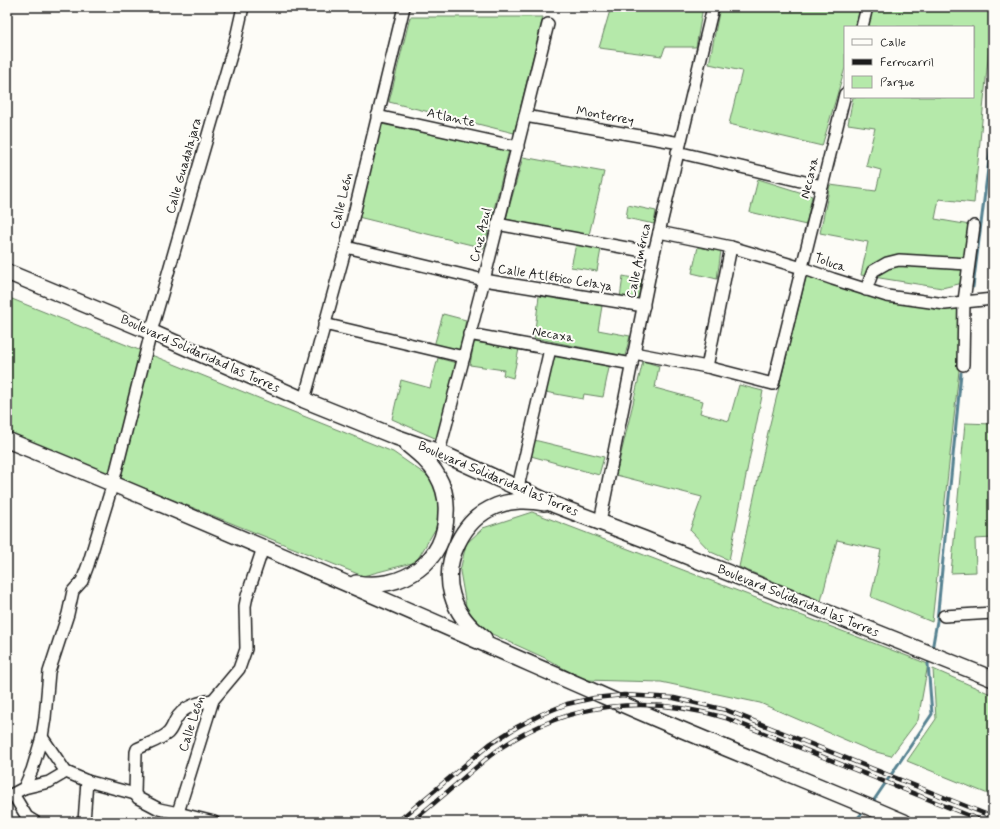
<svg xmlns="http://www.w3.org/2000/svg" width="1000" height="829" font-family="Mynerve,sans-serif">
	<rect width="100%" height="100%" fill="#fdfcf7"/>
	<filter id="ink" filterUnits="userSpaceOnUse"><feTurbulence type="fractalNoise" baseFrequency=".025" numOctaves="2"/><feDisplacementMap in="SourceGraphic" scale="8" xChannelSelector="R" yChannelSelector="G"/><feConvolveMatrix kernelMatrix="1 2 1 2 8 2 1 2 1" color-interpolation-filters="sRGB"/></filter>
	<g filter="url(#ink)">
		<g fill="#b5e9aa" stroke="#688263">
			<path d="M 611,7 L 703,7 L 696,47 L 665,47 L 662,56 L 599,48 Z"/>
			<path d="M 720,7 L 863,7 L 857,27 L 845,27 L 845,68 L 822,146 L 729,124 L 742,71 L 709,64 Z"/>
			<path d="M 873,7 L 993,7 L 974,203 L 939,199 L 935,219 L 970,225 L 967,282 L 942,288 L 861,275 L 868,242 L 820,233 L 830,185 L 876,191 L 881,170 L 866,166 L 875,128 L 848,124 L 853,97 L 973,97 L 973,27 L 868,27 Z"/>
			<path d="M 410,17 L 543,17 L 514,133 L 389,102 Z"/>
			<path d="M 381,124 L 509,150 L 484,248 L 358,217 Z"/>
			<path d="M 523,157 L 604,172 L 588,239 L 506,219 Z"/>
			<path d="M 758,179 L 812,196 L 806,225 L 750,212 Z"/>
			<path d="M 628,205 L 656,211 L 654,224 L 626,218 Z"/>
			<path d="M 576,244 L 601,249 L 597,271 L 571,267 Z"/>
			<path d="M 698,247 L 721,251 L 717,279 L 692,273 Z"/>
			<path d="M 623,276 L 642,280 L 637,301 L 620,298 Z"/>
			<path d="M 806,277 L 859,291 L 930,305 L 967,296 L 932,622 L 871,597 L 881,550 L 837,540 L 821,601 L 739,567 L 768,432 Z"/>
			<path d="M 539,296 L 602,306 L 598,330 L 630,336 L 625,356 L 534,338 Z"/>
			<path d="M 7,297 L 393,452 L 442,486 L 436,528 L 416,562 L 363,576 L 7,433 Z"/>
			<path d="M 443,314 L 466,320 L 459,353 L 434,346 Z"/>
			<path d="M 474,342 L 519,349 L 513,378 L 503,375 L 504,370 L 470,365 Z"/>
			<path d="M 554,351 L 610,363 L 603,397 L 584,394 L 583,399 L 545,392 Z"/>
			<path d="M 438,358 L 460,364 L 437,439 L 392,419 L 401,380 L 430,388 Z"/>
			<path d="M 643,361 L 659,366 L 655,388 L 703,401 L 700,413 L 729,421 L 739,385 L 763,391 L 729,560 L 711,552 L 690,530 L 702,497 L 616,475 Z"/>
			<path d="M 965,423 L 993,424 L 993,538 L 975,539 L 976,572 L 951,573 Z"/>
			<path d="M 534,440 L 604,457 L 599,475 L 531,456 Z"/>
			<path d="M 532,512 L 928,664 L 918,720 L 891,756 L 869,750 L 760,703 L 661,682 L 584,680 L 545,658 L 481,629 L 466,606 L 460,571 L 466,544 L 483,528 Z"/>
			<path d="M 933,669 L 993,695 L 993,796 L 907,761 L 936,719 Z"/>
		</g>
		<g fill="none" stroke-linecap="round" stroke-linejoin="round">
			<g stroke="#578291" stroke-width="3">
				<path d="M 973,287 L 993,129"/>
				<path d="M 932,650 L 937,621 L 961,373"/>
				<path d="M 872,803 L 932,714 L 928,664 L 930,658"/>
				<path d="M 854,822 L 865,810"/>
			</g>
			<defs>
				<g id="minor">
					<path d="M 862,27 L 867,7"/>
					<path d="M 377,116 L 518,147"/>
					<path d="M 525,116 L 680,143"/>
					<path d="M 677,152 L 822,186"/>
					<path d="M 497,224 L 654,253"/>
					<path d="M 659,232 L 731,247 L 802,268 L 833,279 L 887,296 L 945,304 L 993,299"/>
					<path d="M 346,247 L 484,280 L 644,306"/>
					<path d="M 866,290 L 873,271 L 887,263 L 899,260 L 968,264"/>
					<path d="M 324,324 L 464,357"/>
					<path d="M 469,334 L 632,364"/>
					<path d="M 634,353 L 707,367 L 773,384 L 845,94"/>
					<path d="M 963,365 L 964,301 L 974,226"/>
					<path d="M 707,367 L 731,247"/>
					<path d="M 304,400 L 346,247 L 404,7"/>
					<path d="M 439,452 L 484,280 L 548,24"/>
					<path d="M 518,487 L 550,349"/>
					<path d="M 600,522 L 654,253 L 713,7"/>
					<path d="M 944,616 L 993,613"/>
					<path d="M 213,700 C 201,702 187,705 179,715 C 174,720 173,728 168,733 C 160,740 147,744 137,749 L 136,752 L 135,794 L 138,798 L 159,809 L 178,813 L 214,822"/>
					<path d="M 42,737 L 66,772 L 87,781 L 84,822"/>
					<path d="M 87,781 L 135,794"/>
					<path d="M 24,788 L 49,782 L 66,772"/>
					<path d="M 13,794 L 27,817 L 35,822"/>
					<path d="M 7,797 L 24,788 L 32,770 L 42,737 L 45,718 L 49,672 L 68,614 L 73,591 L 82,581 L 88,565 L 113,483 L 151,332 L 236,38 L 243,7"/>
					<path d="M 175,822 L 213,700 L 239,669 L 246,649 L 245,606 L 247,596 L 263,548"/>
				</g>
				<g id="secondary">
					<path d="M 7,272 L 151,332 L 304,400 L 396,437 L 439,452 L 555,505 L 644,539 L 993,679"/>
					<path d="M 7,440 C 208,522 407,610 606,697 C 704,741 805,779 904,822"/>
					<path d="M 356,583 C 402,591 446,562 446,513 C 447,500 444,487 437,475 C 430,463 419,454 408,445"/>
					<path d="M 484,638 C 469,627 457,613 452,595 C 442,561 463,519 496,506 C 510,500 529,500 544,503"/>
				</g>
			</defs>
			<use href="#minor" stroke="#1c1c1c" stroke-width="14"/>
			<use href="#secondary" stroke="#1c1c1c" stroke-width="18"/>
			<use href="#minor" stroke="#fdfcf7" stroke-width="11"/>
			<use href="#secondary" stroke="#fdfcf7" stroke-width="15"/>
			<defs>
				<g id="rail">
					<path d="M 397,822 L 490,744 L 517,727 L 542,714 L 567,704 L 594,698 L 624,695 L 674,698 L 726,710 L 993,817"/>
					<path d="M 412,822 C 430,806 449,791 467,775 C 479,765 490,755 502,747 C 570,701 649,695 726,718 L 985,822"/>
				</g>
			</defs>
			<use href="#rail" stroke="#1c1c1c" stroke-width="4.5"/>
			<use href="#rail" stroke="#fdfcf7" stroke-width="3" stroke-dasharray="9" stroke-linecap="butt"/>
		</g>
	</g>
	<g text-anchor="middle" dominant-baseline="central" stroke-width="4" stroke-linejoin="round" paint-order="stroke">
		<g font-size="13" fill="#1c1c1c" stroke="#fdfcf7">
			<text transform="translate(605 116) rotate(10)">Monterrey</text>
			<text transform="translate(451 118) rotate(12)">Atlante</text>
			<text transform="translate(184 166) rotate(-74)">Calle Guadalajara</text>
			<text transform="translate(810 178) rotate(-76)">Necaxa</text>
			<text transform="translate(342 201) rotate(-76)">Calle León</text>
			<text transform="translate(481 235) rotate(-76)">Cruz Azul</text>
			<text transform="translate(639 261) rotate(-78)">Calle América</text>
			<text transform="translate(830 263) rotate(19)">Toluca</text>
			<text transform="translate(555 278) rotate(9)">Calle Atlético Celaya</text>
			<text transform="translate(553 335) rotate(10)">Necaxa</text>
			<text transform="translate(200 354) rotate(24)">Boulevard Solidaridad las Torres</text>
			<text transform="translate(498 479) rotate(23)">Boulevard Solidaridad las Torres</text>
			<text transform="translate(798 601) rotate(22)">Boulevard Solidaridad las Torres</text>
			<text transform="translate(192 724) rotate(-72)">Calle León</text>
		</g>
	</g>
	<rect width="1000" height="829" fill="none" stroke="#fdfcf7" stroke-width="24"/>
	<rect x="12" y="12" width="976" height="805" fill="none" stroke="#1c1c1c" stroke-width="1.5" filter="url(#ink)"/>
	<rect x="844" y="26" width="130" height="72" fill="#fdfcf7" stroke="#a3a29f"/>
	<rect x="852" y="39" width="20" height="6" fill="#fdfcf7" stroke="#a3a29f"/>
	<text x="880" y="46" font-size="12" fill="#1c1c1c">Calle</text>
	<rect x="852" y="59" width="20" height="6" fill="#1c1c1c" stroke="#a3a29f"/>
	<text x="880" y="66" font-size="12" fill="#1c1c1c">Ferrocarril</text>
	<rect x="852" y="76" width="20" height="12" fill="#b5e9aa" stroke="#a3a29f"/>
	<text x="880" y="86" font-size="12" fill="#1c1c1c">Parque</text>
</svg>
